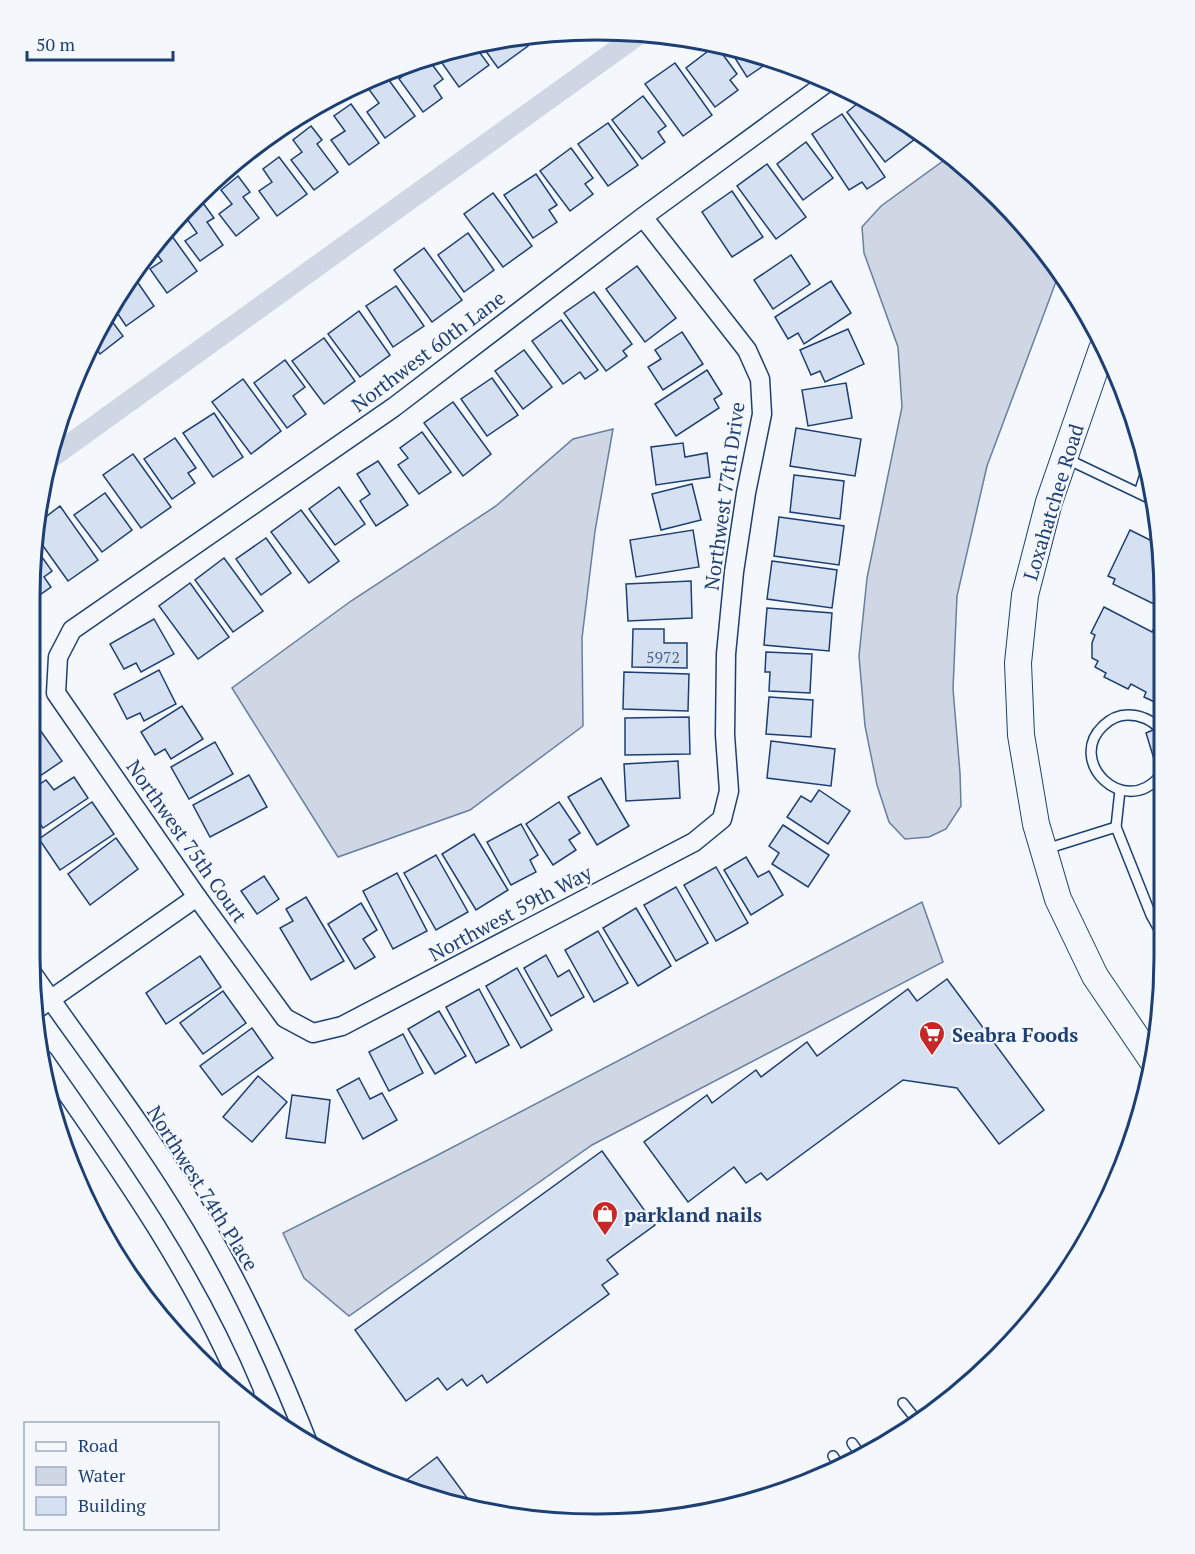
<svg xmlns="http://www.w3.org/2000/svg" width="1195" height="1554" font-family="'PT Serif',serif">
	<rect width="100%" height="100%" fill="#f4f7fb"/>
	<g fill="#cfd7e4" stroke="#687fa3" stroke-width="1.5">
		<path d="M 950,156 L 999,196 L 1060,271 L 987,466 L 957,596 L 953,689 L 960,773 L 961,806 L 946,829 L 929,837 L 905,839 L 889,822 L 877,785 L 865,726 L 859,656 L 867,578 L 902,407 L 898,347 L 864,253 L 862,227 L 881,206 Z"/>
		<path d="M 613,429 L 595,531 L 582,638 L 583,726 L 470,810 L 338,857 L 232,688 L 351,601 L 496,506 L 573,439 Z"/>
		<path d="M 922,902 L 943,962 L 592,1145 L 349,1316 L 304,1278 L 283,1233 L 432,1158 Z"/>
		<path d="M 90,1202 L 108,1226 L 157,1307 L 106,1241 Z"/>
	</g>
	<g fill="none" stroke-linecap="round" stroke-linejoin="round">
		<path stroke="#cfd7e4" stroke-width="21" d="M 52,457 L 639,34"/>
	</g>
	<g fill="#d5e0f0" stroke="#1d3f73" stroke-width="1.5">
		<path d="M 522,37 L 528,46 L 498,68 L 480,43 Z"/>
		<path d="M 474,45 L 489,65 L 459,87 L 437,56 Z"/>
		<path d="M 716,45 L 737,74 L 730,80 L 738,90 L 715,107 L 686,68 Z"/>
		<path d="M 728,47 L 772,60 L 747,77 Z"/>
		<path d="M 428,59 L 443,79 L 434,86 L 442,98 L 423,112 L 399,79 L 412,69 L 409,65 Z"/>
		<path d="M 675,63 L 712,115 L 683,136 L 645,84 Z"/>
		<path d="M 383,72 L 415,116 L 385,138 L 367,112 L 379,103 L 365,84 Z"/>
		<path d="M 643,96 L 666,126 L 658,132 L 665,142 L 642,159 L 612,120 Z"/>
		<path d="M 863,99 L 900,119 L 915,139 L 885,162 L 847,112 Z"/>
		<path d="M 351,104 L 379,143 L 349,165 L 331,140 L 345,131 L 334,116 Z"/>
		<path d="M 842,114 L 885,177 L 867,189 L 862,182 L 849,190 L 812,134 Z"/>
		<path d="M 608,123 L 638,165 L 608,186 L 578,144 Z"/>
		<path d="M 311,126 L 322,140 L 317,144 L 338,172 L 314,190 L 291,160 L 302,152 L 293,140 Z"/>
		<path d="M 806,142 L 833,178 L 803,200 L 777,164 Z"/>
		<path d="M 571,148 L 593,178 L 585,184 L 593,194 L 570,211 L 540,171 Z"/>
		<path d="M 279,157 L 307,194 L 277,216 L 259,191 L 272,182 L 263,169 Z"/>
		<path d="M 767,164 L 806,217 L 776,239 L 737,186 Z"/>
		<path d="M 536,174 L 557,205 L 549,210 L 557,222 L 533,238 L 504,195 Z"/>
		<path d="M 238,176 L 250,192 L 243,197 L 259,218 L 236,236 L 219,214 L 232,204 L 221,190 Z"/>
		<path d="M 732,191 L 763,237 L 732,257 L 702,212 Z"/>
		<path d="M 493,193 L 532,246 L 503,267 L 464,214 Z"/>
		<path d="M 203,203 L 214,218 L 207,222 L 223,245 L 200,261 L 185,241 L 197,233 L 185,216 Z"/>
		<path d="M 169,232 L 197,271 L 167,293 L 150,269 L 162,261 L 152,248 Z"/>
		<path d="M 468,233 L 494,270 L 464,292 L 438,255 Z"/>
		<path d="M 424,248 L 462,300 L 432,322 L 394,270 Z"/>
		<path d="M 791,255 L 810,284 L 773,309 L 754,280 Z"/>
		<path d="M 637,266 L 676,318 L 645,342 L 606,289 Z"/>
		<path d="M 134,277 L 154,306 L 126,326 L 116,311 Z"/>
		<path d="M 831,281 L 851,313 L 804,344 L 798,333 L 788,339 L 775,317 Z"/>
		<path d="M 396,286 L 424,326 L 393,347 L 366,306 Z"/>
		<path d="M 594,292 L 632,344 L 623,351 L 627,356 L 606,371 L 564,313 Z"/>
		<path d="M 359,311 L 390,355 L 360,377 L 328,334 Z"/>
		<path d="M 111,320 L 123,336 L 100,354 L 96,348 Z"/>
		<path d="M 561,320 L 598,370 L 585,379 L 580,372 L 563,384 L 532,341 Z"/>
		<path d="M 848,329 L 864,364 L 825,382 L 820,371 L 811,375 L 800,350 Z"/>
		<path d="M 682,332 L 703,364 L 663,390 L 648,367 L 661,359 L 655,350 Z"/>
		<path d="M 324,338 L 355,381 L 324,404 L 292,361 Z"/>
		<path d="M 524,350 L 552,387 L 523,409 L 495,371 Z"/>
		<path d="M 285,360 L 305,387 L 293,396 L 306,414 L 287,428 L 254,383 Z"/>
		<path d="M 707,370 L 722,394 L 714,399 L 719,408 L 676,436 L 655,404 Z"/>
		<path d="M 492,378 L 518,415 L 487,436 L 461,399 Z"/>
		<path d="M 243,379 L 281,431 L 251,454 L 212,402 Z"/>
		<path d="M 846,383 L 852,418 L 808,426 L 802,390 Z"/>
		<path d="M 453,402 L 491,454 L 463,476 L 424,423 Z"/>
		<path d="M 214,413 L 243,457 L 213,477 L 183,433 Z"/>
		<path d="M 796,428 L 861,439 L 855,476 L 790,466 Z"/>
		<path d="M 422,432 L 451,472 L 419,494 L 398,465 L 408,458 L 400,448 Z"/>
		<path d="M 175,438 L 196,468 L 188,473 L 195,483 L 172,499 L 144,459 Z"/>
		<path d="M 683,443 L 685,457 L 707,453 L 710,477 L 656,485 L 651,447 Z"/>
		<path d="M 133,454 L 171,507 L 141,528 L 103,475 Z"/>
		<path d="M 378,461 L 408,505 L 376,526 L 360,501 L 370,494 L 357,474 Z"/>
		<path d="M 794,475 L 844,481 L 840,519 L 790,512 Z"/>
		<path d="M 692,484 L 701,520 L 661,530 L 652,494 Z"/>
		<path d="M 339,487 L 365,524 L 335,545 L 309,509 Z"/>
		<path d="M 105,493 L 132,530 L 102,552 L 74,515 Z"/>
		<path d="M 60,506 L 98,560 L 68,581 L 36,536 L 39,522 Z"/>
		<path d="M 301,510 L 339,561 L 309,583 L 271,532 Z"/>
		<path d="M 779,517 L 844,526 L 839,565 L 774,556 Z"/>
		<path d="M 693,530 L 699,567 L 636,577 L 630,540 Z"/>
		<path d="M 1130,530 L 1160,545 L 1160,607 L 1113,584 L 1115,579 L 1108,576 Z"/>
		<path d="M 266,538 L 291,573 L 261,595 L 236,559 Z"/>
		<path d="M 34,546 L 52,571 L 44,577 L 51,587 L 31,601 L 31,561 Z"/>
		<path d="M 224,558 L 263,611 L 233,632 L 195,580 Z"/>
		<path d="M 772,561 L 837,570 L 832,608 L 767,599 Z"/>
		<path d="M 691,581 L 692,618 L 628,621 L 626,584 Z"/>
		<path d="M 190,583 L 229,637 L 198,659 L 159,606 Z"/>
		<path d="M 1104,607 L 1152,632 L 1153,630 L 1160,634 L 1159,704 L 1144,697 L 1146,692 L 1131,684 L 1128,689 L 1104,677 L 1106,673 L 1095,667 L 1098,661 L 1092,658 L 1092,643 L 1095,635 L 1091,633 Z"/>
		<path d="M 767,608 L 832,613 L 829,651 L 764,645 Z"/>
		<path d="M 154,619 L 174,654 L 141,672 L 136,663 L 124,669 L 110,644 Z"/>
		<path d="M 633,629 L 664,629 L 664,643 L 687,643 L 687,668 L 632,667 Z"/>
		<path d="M 766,652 L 812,654 L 810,693 L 769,691 L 770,672 L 765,672 Z"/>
		<path d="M 159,670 L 176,704 L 144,721 L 140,713 L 127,719 L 114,694 Z"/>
		<path d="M 624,672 L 689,674 L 688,711 L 623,709 Z"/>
		<path d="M 769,697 L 813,700 L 811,737 L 766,734 Z"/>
		<path d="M 182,706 L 203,739 L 171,759 L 165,749 L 155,755 L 141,732 Z"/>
		<path d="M 689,717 L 690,754 L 625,755 L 625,718 Z"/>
		<path d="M 1160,727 L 1160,757 L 1154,759 L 1146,733 Z"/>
		<path d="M 40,730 L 62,761 L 31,782 L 31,736 Z"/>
		<path d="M 771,741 L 835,749 L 831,786 L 767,778 Z"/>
		<path d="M 215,742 L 233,774 L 189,799 L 171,767 Z"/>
		<path d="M 678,761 L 680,798 L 626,801 L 624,764 Z"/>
		<path d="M 249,775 L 267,807 L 210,837 L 193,805 Z"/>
		<path d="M 74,777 L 88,798 L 43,828 L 30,810 L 31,790 L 46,780 L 54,790 Z"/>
		<path d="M 601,778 L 629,826 L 597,845 L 568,797 Z"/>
		<path d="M 819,790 L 850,811 L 828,844 L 787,817 L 801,796 L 811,802 Z"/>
		<path d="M 92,802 L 114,834 L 60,870 L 39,839 Z"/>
		<path d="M 559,802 L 580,833 L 569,840 L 576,850 L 553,865 L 526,824 Z"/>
		<path d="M 521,824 L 538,855 L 530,860 L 536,872 L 511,885 L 487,842 Z"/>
		<path d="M 783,825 L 829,855 L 808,887 L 772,864 L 779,853 L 769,846 Z"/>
		<path d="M 474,834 L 508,890 L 476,910 L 442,854 Z"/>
		<path d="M 116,838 L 138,869 L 90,905 L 68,874 Z"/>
		<path d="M 436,855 L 468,912 L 436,930 L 404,873 Z"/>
		<path d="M 746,857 L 758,877 L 769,871 L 783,895 L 751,915 L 724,870 Z"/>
		<path d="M 716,867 L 748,923 L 716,941 L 684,885 Z"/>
		<path d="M 397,873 L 427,931 L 393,949 L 363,891 Z"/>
		<path d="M 264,876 L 279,899 L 257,914 L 241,891 Z"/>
		<path d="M 676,887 L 708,943 L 676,961 L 644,905 Z"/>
		<path d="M 306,897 L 344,961 L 311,980 L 280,928 L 293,921 L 286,909 Z"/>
		<path d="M 361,903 L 377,930 L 363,939 L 375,957 L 355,969 L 328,924 Z"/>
		<path d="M 636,908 L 671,966 L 638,986 L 603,928 Z"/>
		<path d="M 598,931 L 628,983 L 594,1002 L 565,950 Z"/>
		<path d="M 546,955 L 558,977 L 569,970 L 584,997 L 551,1016 L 524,968 Z"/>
		<path d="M 200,956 L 221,987 L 166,1024 L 146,993 Z"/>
		<path d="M 517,968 L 552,1030 L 521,1048 L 486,986 Z"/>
		<path d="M 947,979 L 1044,1110 L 999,1144 L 957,1088 L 903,1080 L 767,1180 L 761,1173 L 746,1183 L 734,1167 L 688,1202 L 644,1142 L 707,1095 L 712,1103 L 756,1070 L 761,1077 L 807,1042 L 817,1056 L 908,989 L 917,1001 Z"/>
		<path d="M 479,989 L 509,1045 L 476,1063 L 446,1007 Z"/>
		<path d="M 223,991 L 246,1023 L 203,1054 L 180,1023 Z"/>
		<path d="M 439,1011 L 466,1056 L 435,1074 L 408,1029 Z"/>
		<path d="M 252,1028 L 273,1058 L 222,1095 L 200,1066 Z"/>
		<path d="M 403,1034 L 423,1073 L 389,1091 L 369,1052 Z"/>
		<path d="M 258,1076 L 287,1102 L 252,1142 L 223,1117 Z"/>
		<path d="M 359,1078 L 370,1099 L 382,1093 L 397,1120 L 363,1139 L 337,1090 Z"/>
		<path d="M 292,1095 L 330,1100 L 325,1143 L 286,1138 Z"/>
		<path d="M 602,1151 L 655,1225 L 607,1260 L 618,1274 L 602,1285 L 609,1294 L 487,1383 L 482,1375 L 467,1386 L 462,1379 L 447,1390 L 438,1378 L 406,1401 L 355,1330 Z"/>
		<path d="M 1002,1354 L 999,1358 L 942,1404 L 938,1400 Z"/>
		<path d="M 437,1457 L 474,1507 L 451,1505 L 401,1484 Z"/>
	</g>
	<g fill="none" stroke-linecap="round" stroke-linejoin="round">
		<defs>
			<g id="lane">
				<path d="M 1067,459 L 1155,501"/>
				<path d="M 1147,468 L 1139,493 L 1152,491"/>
				<path d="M 1160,776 C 1124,819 1066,761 1103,726 C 1110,719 1119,715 1128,715 C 1140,715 1153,720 1160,730"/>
				<path d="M 1116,827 L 1120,790"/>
				<path d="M 1046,849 L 1116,827 L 1151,915 L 1160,931"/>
				<path d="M 903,1403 L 919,1423"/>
				<path d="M 852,1443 L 860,1454"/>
				<path d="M 833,1456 L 839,1465"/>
			</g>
			<g id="street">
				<path d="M 643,217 L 747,350 L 760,379 L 762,414 L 746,493 L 734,572 L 726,654 L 725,735 L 729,791 L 722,819 L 694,842 L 342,1026 L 313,1033 L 285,1018 L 197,897 L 56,693 L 58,657 L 72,630 L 394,407 L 643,217 L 829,81"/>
				<path d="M 32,973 C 89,1055 151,1135 202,1221 C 245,1292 278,1367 308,1443"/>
				<path d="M 37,1009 L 197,897"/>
				<path d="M 43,1059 C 118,1166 194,1273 244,1394"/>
			</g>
			<path id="secondary" d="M 1102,349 L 1049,502 L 1025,595 L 1018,663 L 1021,735 L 1036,824 L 1058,899 L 1095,976 L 1152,1060"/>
		</defs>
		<use href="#lane" stroke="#1d3f73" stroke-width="12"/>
		<use href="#street" stroke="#1d3f73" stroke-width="21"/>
		<use href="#secondary" stroke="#1d3f73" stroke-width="28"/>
		<use href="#lane" stroke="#f4f7fb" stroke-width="9"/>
		<use href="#street" stroke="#f4f7fb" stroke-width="18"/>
		<use href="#secondary" stroke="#f4f7fb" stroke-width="26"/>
	</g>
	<defs>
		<symbol id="supermarket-pin" viewBox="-11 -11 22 30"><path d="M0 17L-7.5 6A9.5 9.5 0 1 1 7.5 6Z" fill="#c62828" stroke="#f4f7fb"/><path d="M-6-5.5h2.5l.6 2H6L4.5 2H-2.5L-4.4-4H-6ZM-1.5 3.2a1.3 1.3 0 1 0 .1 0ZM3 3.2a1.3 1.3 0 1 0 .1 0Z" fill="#fff"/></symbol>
		<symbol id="shop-pin" viewBox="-11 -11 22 30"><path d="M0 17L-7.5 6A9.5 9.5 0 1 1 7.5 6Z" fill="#c62828" stroke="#f4f7fb"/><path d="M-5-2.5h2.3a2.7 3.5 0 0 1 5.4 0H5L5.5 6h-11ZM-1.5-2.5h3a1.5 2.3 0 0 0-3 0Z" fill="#fff"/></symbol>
	</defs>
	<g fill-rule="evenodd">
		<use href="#supermarket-pin" x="917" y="1019" width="30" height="40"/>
		<use href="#shop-pin" x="590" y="1199" width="30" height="40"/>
	</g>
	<g text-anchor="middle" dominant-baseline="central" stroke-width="4.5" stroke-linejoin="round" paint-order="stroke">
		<g font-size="16" fill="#4b6792">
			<text x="663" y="657">5972</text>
		</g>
		<g font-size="20" fill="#1d3f73" stroke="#f4f7fb">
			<text transform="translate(428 351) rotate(-37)">Northwest 60th Lane</text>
			<text transform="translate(724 496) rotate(-82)">Northwest 77th Drive</text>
			<text transform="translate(1053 502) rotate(-73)">Loxahatchee Road</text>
			<text transform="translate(187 841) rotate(55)">Northwest 75th Court</text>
			<text transform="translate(510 913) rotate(-28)">Northwest 59th Way</text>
			<text transform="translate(203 1188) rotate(58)">Northwest 74th Place</text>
		</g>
		<g font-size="20" font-weight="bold" fill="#1d3f73" stroke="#f4f7fb" text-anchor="start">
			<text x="952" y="1034">Seabra Foods</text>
			<text x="624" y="1214">parkland nails</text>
		</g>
	</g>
	<path d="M0 0H1195V1554H0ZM597 40H597A557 557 0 0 1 1154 597V957A557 557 0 0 1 597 1514H597A557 557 0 0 1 40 957V597A557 557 0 0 1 597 40Z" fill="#f4f7fb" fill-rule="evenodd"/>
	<path fill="none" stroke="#1d3f73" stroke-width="3" d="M597 40H597A557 557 0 0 1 1154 597V957A557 557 0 0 1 597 1514H597A557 557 0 0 1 40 957V597A557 557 0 0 1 597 40Z"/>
	<rect x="24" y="1422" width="195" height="108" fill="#f4f7fb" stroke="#9eadc5" stroke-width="1.5"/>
	<rect x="36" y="1442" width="30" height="9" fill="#f4f7fb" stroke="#9eadc5" stroke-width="1.5"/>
	<text x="78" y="1452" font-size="18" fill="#1d3f73">Road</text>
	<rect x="36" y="1467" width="30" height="18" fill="#cfd7e4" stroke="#9eadc5" stroke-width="1.5"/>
	<text x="78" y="1482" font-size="18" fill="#1d3f73">Water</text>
	<rect x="36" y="1497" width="30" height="18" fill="#d5e0f0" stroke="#9eadc5" stroke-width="1.5"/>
	<text x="78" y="1512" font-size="18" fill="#1d3f73">Building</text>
	<path d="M27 51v9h146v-9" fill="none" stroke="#1d3f73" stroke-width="3"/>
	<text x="36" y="51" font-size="18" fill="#1d3f73" stroke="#f4f7fb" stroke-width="4.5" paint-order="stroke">50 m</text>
</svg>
